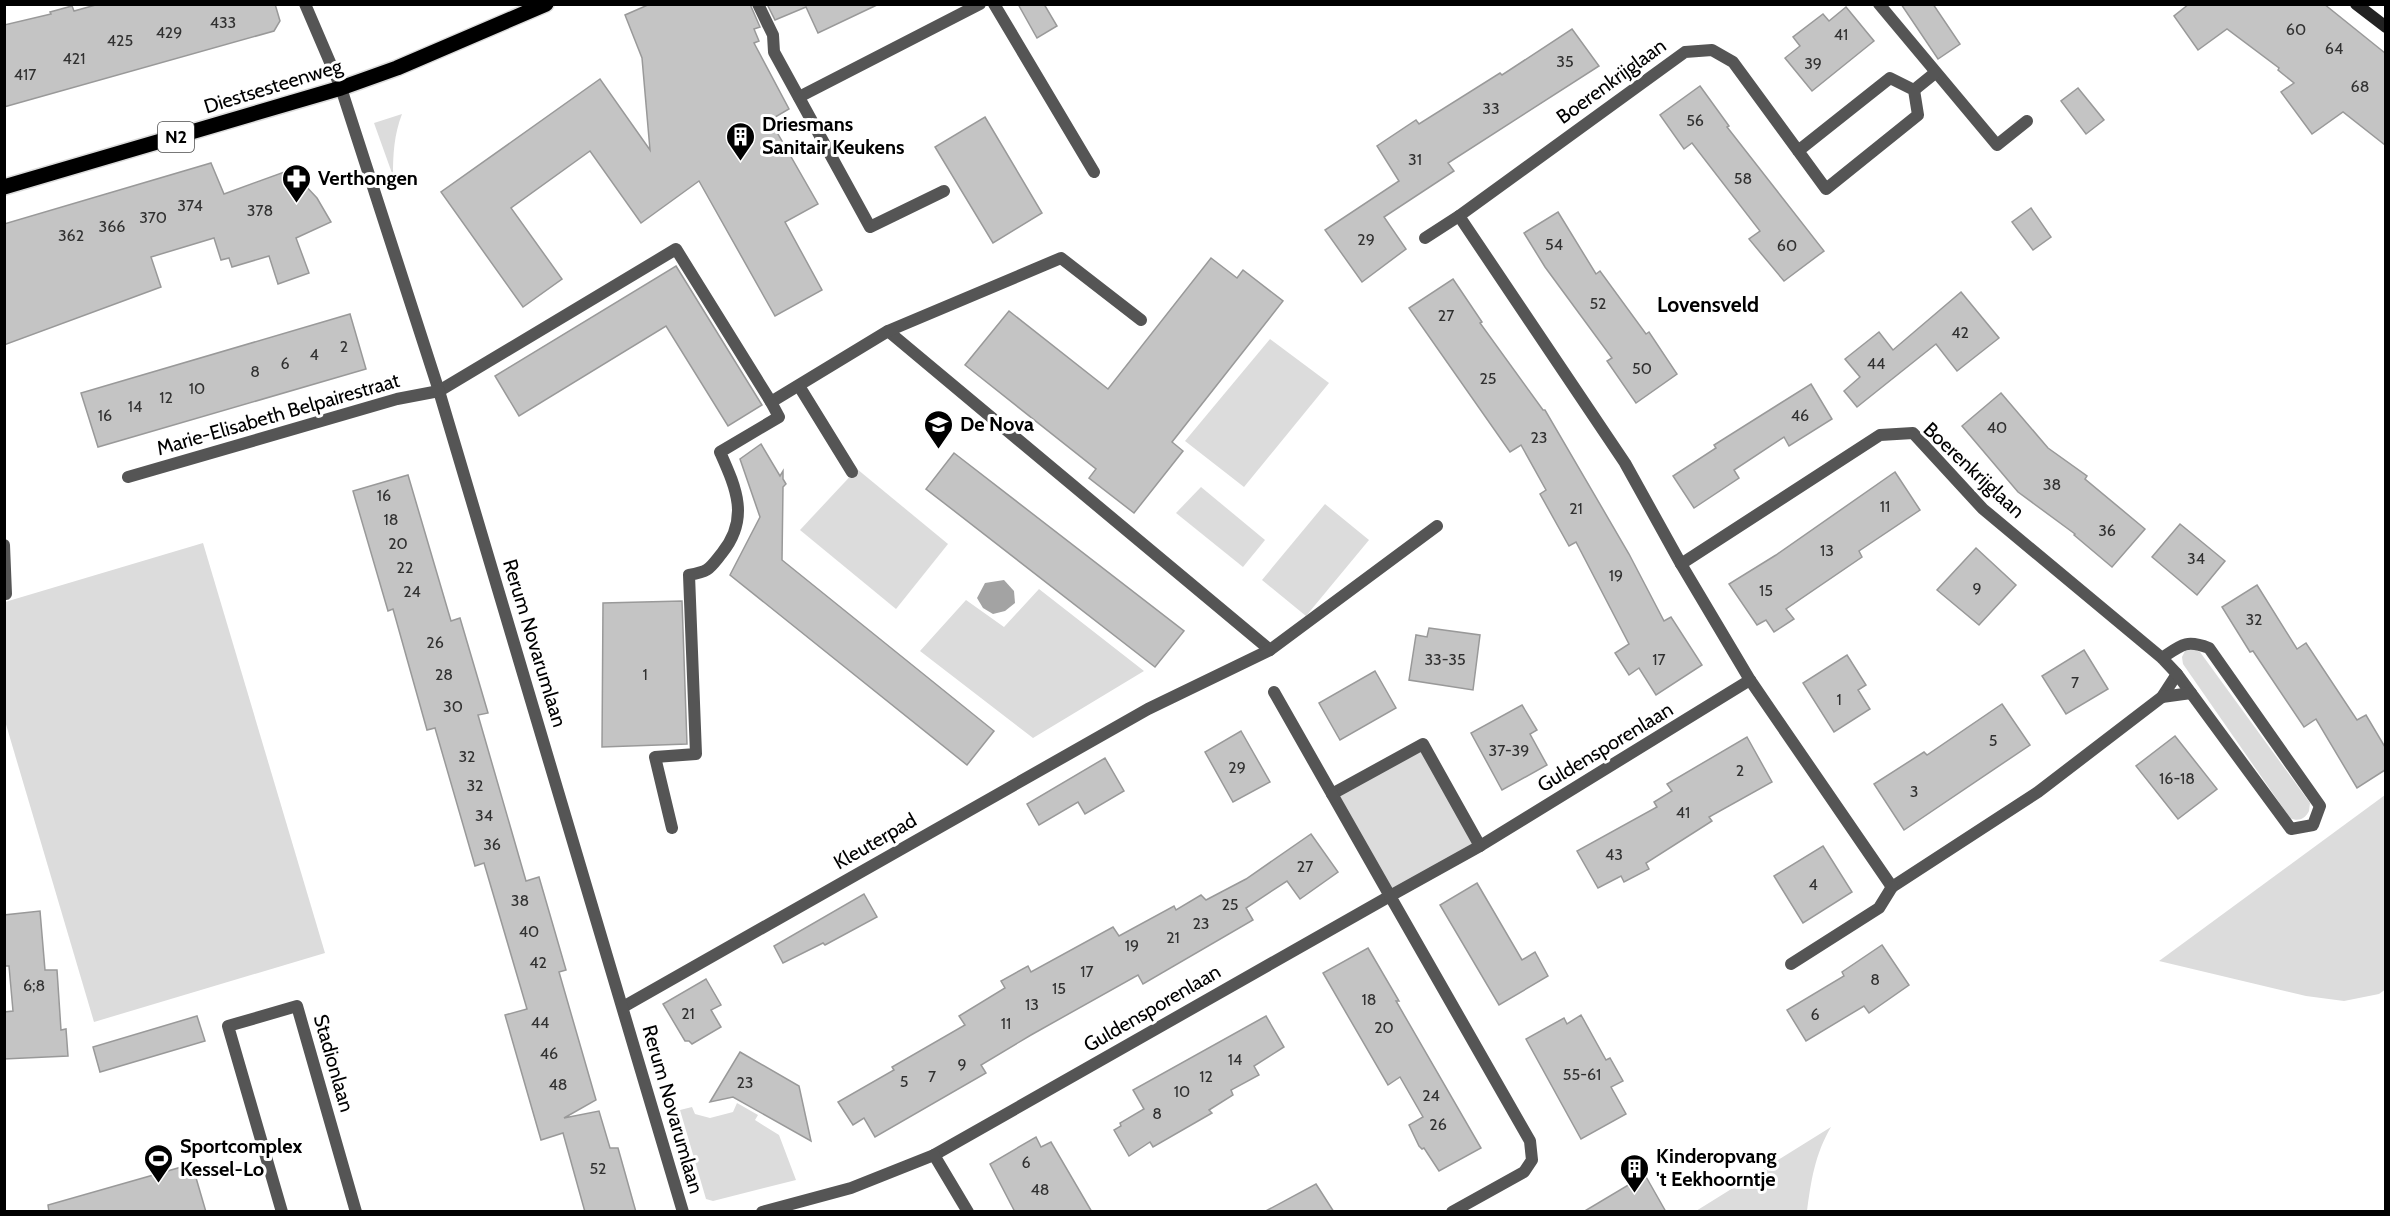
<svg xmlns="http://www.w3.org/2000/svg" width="2390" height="1216" font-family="Cabin,sans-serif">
	<rect width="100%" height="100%" fill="#fff"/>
	<g fill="#dcdcdc">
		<path d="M 402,114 C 394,135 393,154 393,176 L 374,123 Z"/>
		<path d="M 1270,339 L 1329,383 L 1244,487 L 1185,441 Z"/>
		<path d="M 857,469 L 948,544 L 896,609 L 800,530 Z"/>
		<path d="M 1201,487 L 1265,540 L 1243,567 L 1176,513 Z"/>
		<path d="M 1325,504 L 1369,540 L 1306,616 L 1262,580 Z"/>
		<path d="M 203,543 L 325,953 L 94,1022 L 5,721 L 5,602 Z"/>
		<path d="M 1039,589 L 1144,671 L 1033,738 L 920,651 L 966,600 L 1004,627 Z"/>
		<path d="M 2194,649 L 2200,652 L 2310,803 L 2309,811 C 2305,819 2298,822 2290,818 L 2183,664 L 2182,657 L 2185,651 Z"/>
		<path d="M 1423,744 L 1480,846 L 1390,896 L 1332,794 Z"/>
		<path d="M 2385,795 L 2386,989 L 2379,994 L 2344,1001 L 2306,996 L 2159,961 Z"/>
		<path d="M 737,1103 L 758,1115 L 755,1120 L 779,1135 L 796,1180 L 713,1201 L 706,1199 L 680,1110 L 692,1107 L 695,1114 L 710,1118 L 733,1112 Z"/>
		<path d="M 1831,1127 C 1815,1154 1811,1181 1807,1211 L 1696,1211 Z"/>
	</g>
	<path fill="#a3a3a3" d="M 1004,580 L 1014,591 L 1015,603 L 1005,611 L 993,614 L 983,608 L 977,598 L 985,583 Z"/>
	<g fill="#c4c4c4" stroke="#999" stroke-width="1.5">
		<path d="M 99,4 L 275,4 L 280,21 L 274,31 L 4,107 L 4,25 L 51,14 L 50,12 L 72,6 L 74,11 Z"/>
		<path d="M 650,4 L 750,4 L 760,27 L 754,29 L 759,41 L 754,43 L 789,109 L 770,120 L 818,204 L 785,222 L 822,290 L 775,316 L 699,181 L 641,223 L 590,151 L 511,208 L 562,279 L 523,307 L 441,192 L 600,79 L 650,150 L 642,58 L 625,15 Z"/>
		<path d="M 767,4 L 879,4 L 818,33 L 806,7 L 775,20 Z"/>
		<path d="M 1018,4 L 1044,4 L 1057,26 L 1037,38 Z"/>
		<path d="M 1901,4 L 1933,4 L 1960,44 L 1938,59 Z"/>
		<path d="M 2189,4 L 2324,4 L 2385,53 L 2385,145 L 2343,112 L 2312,134 L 2281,92 L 2294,83 L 2278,70 L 2279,68 L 2227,29 L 2198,50 L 2174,16 Z"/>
		<path d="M 1846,7 L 1874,41 L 1812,91 L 1785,58 L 1800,46 L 1793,37 L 1823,14 L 1829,21 Z"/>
		<path d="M 1572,29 L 1599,66 L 1448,163 L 1454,171 L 1384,217 L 1406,249 L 1362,282 L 1325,230 L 1399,181 L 1377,146 L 1416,120 L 1419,124 L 1500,73 L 1502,75 Z"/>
		<path d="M 1700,86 L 1729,126 L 1727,127 L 1824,251 L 1784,281 L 1749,239 L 1760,231 L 1692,143 L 1684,149 L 1660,115 Z"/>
		<path d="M 2078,88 L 2104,120 L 2086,134 L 2061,101 Z"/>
		<path d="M 985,117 L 1042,213 L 993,243 L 935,147 Z"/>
		<path d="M 211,163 L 224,194 L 287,171 L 302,182 L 317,198 L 331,222 L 296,238 L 309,273 L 278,284 L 269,256 L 232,267 L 229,258 L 221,260 L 214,238 L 151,257 L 161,287 L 4,345 L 4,224 Z"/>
		<path d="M 2031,208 L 2051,237 L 2033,250 L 2012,222 Z"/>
		<path d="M 1558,212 L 1596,274 L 1600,271 L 1646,334 L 1649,332 L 1677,374 L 1636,403 L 1607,361 L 1612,358 L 1545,267 L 1524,233 Z"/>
		<path d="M 1211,258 L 1237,278 L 1243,270 L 1283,301 L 1172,442 L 1183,451 L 1134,513 L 1089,478 L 1096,469 L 965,365 L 1009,311 L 1108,389 Z"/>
		<path d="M 676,266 L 762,405 L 728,426 L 666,326 L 519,416 L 495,376 Z"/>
		<path d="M 1453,279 L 1482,322 L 1480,323 L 1543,410 L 1545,410 L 1629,554 L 1664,621 L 1671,617 L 1702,665 L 1656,695 L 1639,668 L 1629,675 L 1615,653 L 1629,644 L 1576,542 L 1569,546 L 1540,494 L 1546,490 L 1521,445 L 1510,452 L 1409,308 Z"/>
		<path d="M 1961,292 L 1999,338 L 1957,371 L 1936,344 L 1857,407 L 1844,391 L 1860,377 L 1845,359 L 1879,332 L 1893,350 Z"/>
		<path d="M 350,314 L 366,369 L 98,447 L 81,393 Z"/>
		<path d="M 1811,384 L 1832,419 L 1789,446 L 1784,437 L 1734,470 L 1739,478 L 1694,508 L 1673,476 L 1716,448 L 1714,445 Z"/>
		<path d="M 2001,393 L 2048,448 L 2087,476 L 2085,479 L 2145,529 L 2112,567 L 2074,535 L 2075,534 L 2018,492 L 1962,426 Z"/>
		<path d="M 761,444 L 780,476 L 783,471 L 783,479 L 786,484 L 783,487 L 782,560 L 994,731 L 967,765 L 730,575 L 760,517 L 740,459 Z"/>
		<path d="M 954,453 L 1184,631 L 1155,667 L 926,489 Z"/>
		<path d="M 1895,472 L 1920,510 L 1859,551 L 1862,557 L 1786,609 L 1794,619 L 1774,632 L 1766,620 L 1757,625 L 1729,584 L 1776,555 Z"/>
		<path d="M 408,475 L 451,621 L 460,618 L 488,713 L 478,715 L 526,881 L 539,877 L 566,970 L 559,972 L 596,1100 L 564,1118 L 599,1111 L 610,1148 L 618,1148 L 636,1212 L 585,1212 L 563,1133 L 541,1140 L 505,1015 L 527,1009 L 484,863 L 475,866 L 435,728 L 427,730 L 393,609 L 388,611 L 353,491 Z"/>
		<path d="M 2180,524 L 2225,561 L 2197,595 L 2152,557 Z"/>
		<path d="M 1976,548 L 2016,585 L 1979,625 L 1937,590 Z"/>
		<path d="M 2257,585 L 2297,649 L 2306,643 L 2357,720 L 2366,715 L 2385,747 L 2385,770 L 2357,788 L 2316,719 L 2304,727 L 2253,651 L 2250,652 L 2222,607 Z"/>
		<path d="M 682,601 L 687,744 L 602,747 L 603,603 Z"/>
		<path d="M 1429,628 L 1480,635 L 1473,690 L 1409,680 L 1416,635 L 1427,637 Z"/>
		<path d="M 2084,650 L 2108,689 L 2066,714 L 2042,676 Z"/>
		<path d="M 1847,655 L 1866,685 L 1858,690 L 1870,709 L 1834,732 L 1803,683 Z"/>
		<path d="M 1375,671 L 1396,708 L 1340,740 L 1319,703 Z"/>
		<path d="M 2002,704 L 2030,745 L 1904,830 L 1874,784 L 1924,752 L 1927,755 Z"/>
		<path d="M 1522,705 L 1537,730 L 1530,734 L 1547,765 L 1502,790 L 1471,733 Z"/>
		<path d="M 1241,731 L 1270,782 L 1233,802 L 1205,752 Z"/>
		<path d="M 2175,736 L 2217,789 L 2178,819 L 2136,766 Z"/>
		<path d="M 1747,737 L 1772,782 L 1709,817 L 1712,821 L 1646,863 L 1649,869 L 1624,882 L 1621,876 L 1598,888 L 1577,851 L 1657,807 L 1654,802 L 1672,791 L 1667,784 Z"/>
		<path d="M 1105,758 L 1124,791 L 1085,814 L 1078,802 L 1039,825 L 1027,804 Z"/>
		<path d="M 1311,834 L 1338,872 L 1300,899 L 1287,881 L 1246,908 L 1253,920 L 1143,984 L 1138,975 L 1031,1035 L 981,1065 L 986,1073 L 875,1137 L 864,1118 L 853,1125 L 838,1102 L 894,1070 L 892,1067 L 965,1025 L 959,1016 L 1005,988 L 1001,981 L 1028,966 L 1031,972 L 1113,927 L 1119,936 L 1174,906 L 1176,910 L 1201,895 L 1206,900 L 1246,879 Z"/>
		<path d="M 1823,846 L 1852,892 L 1803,923 L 1774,876 Z"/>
		<path d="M 1477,883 L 1522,960 L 1535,952 L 1548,976 L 1499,1005 L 1440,905 Z"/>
		<path d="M 864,894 L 877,917 L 825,945 L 823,943 L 783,963 L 774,946 Z"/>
		<path d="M 40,911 L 45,970 L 57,970 L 61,1030 L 66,1029 L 68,1056 L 4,1059 L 4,1012 L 13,1011 L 9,966 L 4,966 L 4,915 Z"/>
		<path d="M 1882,945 L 1909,985 L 1869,1013 L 1864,1006 L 1806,1041 L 1787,1010 L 1844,976 L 1842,972 Z"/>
		<path d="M 1368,948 L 1399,1001 L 1396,1001 L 1481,1148 L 1439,1171 L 1424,1148 L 1422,1149 L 1419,1146 L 1409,1125 L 1423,1117 L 1400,1077 L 1388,1085 L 1323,973 Z"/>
		<path d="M 706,979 L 721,1005 L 711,1010 L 721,1027 L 692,1044 L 689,1041 L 685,1041 L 663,1004 Z"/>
		<path d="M 1581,1015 L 1606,1060 L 1610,1058 L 1623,1081 L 1611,1087 L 1626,1114 L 1581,1139 L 1526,1039 L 1564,1018 L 1567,1024 Z"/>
		<path d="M 197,1016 L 205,1041 L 100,1072 L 93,1047 Z"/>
		<path d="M 1266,1016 L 1284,1047 L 1254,1066 L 1259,1075 L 1231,1090 L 1233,1095 L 1209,1110 L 1212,1113 L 1153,1147 L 1150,1142 L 1129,1156 L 1114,1130 L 1121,1126 L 1120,1123 L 1144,1109 L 1133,1090 Z"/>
		<path d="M 740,1052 L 799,1086 L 811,1141 L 733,1097 L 710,1102 Z"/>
		<path d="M 1036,1137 L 1041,1147 L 1051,1142 L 1092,1212 L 1015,1212 L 990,1164 Z"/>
		<path d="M 192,1164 L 206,1212 L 49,1212 L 48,1205 Z"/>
		<path d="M 1645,1175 L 1666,1212 L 1583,1212 Z"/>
		<path d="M 1316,1184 L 1334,1212 L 1264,1212 Z"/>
	</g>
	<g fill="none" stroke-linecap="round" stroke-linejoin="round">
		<defs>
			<path id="primary" d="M 4,187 L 341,88 L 397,68 L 546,4"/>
		</defs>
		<use href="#primary" stroke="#dbdbdb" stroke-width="18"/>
		<g stroke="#555" stroke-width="12">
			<path d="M 758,4 L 773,35 L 774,52 L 870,227 L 944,191"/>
			<path d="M 994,4 L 1094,172"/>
			<path d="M 1879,4 L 1997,145 L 2027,121"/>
			<path d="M 1914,90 L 1935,73"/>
			<path d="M 799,97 L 980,4"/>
			<path d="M 888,331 L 1270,650"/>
			<path d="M 799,386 L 852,472"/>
			<path d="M 439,391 L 676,249 L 771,402 L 888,331 L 1061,258 L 1141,320"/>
			<path d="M 4,545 L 6,594"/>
			<path d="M 672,828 L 655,757 L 696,754 L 689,575 C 710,571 709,569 722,553 C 750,518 736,488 720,452 L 779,417 L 771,402"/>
			<path d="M 623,1007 L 1148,709 L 1270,650 L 1437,526"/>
			<path d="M 282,1212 L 228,1026 L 297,1006 L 356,1212"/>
		</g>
		<g stroke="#555" stroke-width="12">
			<path d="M 305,4 L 341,88 L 439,391 L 683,1212"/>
			<path d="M 1798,151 L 1890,78 L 1914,90 L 1918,115 L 1826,189 L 1733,62 L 1712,50 L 1685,52 L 1459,216 L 1625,463 L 1681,564 L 1750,680 L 1892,887 L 2038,792 L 2162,697 L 2177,674"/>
			<path d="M 1425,238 L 1459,216"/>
			<path d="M 128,477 L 397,399 L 439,391"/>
			<path d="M 1681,564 L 1880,435 L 1913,433 L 1983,509 L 2162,658 L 2177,674 L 2291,829 L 2313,825 L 2320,806 L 2209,648 C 2186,639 2181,645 2162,658"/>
			<path d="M 2162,697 L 2191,693"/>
			<path d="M 1332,794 L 1423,744 L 1480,846"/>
			<path d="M 1791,964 L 1879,908 L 1892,887"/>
			<path d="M 934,1155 L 1390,896 L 1274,692"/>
			<path d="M 762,1212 L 851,1188 L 934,1155 L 968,1212"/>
			<path d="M 1452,1212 L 1524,1172 L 1532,1160 L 1530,1141 L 1390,896 L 1480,846 L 1750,680"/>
		</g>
		<path stroke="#222" stroke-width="12" d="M 2356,4 L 2386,27"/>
		<use href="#primary" stroke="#000" stroke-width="15"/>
	</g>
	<defs>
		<symbol id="building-pin" viewBox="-11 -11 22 30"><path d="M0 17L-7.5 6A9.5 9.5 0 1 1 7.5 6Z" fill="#000" stroke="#fff"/><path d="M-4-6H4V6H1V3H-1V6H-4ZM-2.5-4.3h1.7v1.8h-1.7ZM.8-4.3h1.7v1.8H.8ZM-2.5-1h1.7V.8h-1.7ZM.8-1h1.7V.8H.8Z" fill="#fff"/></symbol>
		<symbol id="pharmacy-pin" viewBox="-11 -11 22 30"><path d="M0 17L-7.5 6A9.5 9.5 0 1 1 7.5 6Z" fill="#000" stroke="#fff"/><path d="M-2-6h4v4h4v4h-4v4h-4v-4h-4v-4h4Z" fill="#fff"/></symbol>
		<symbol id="school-pin" viewBox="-11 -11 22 30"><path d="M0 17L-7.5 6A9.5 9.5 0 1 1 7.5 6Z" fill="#000" stroke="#fff"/><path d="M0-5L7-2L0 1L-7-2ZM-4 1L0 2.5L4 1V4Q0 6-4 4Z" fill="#fff"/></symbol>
		<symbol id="stadium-pin" viewBox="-11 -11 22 30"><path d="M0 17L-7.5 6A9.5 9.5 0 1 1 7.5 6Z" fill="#000" stroke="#fff"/><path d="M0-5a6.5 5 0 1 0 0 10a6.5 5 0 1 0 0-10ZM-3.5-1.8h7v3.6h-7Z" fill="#fff"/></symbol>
	</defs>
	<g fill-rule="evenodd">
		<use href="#building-pin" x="724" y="120" width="33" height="45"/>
		<use href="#pharmacy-pin" x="280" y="162" width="33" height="45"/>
		<use href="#school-pin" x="922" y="408" width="33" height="45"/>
		<use href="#stadium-pin" x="142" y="1142" width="33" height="45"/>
		<use href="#building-pin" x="1618" y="1152" width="33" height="45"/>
	</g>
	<g text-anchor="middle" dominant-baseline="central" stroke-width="6" stroke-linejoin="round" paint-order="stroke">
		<g font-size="16" fill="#313131">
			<text x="223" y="22">433</text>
			<text x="2296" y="29">60</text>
			<text x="169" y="32">429</text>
			<text x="1841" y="34">41</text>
			<text x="120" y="40">425</text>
			<text x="2334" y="48">64</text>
			<text x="74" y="58">421</text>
			<text x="1565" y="61">35</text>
			<text x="1813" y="63">39</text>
			<text x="25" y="74">417</text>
			<text x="2360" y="86">68</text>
			<text x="1491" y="108">33</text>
			<text x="1695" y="120">56</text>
			<text x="1415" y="159">31</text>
			<text x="1743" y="178">58</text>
			<text x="190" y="205">374</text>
			<text x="260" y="210">378</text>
			<text x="153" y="217">370</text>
			<text x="112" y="226">366</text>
			<text x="71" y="235">362</text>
			<text x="1366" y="239">29</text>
			<text x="1554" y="244">54</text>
			<text x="1787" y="245">60</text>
			<text x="1598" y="303">52</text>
			<text x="1446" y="315">27</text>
			<text x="1960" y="332">42</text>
			<text x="344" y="346">2</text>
			<text x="314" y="354">4</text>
			<text x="285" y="363">6</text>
			<text x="1876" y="363">44</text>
			<text x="1642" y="368">50</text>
			<text x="255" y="371">8</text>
			<text x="1488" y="378">25</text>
			<text x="197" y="388">10</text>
			<text x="166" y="397">12</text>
			<text x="135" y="406">14</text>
			<text x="105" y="415">16</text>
			<text x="1800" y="415">46</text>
			<text x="1997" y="427">40</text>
			<text x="1539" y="437">23</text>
			<text x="2052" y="484">38</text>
			<text x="384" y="495">16</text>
			<text x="1885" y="506">11</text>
			<text x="1576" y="508">21</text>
			<text x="391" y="519">18</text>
			<text x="2107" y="530">36</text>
			<text x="398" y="543">20</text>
			<text x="1827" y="550">13</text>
			<text x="2196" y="558">34</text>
			<text x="405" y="567">22</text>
			<text x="1616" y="575">19</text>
			<text x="1977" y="588">9</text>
			<text x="1766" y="590">15</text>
			<text x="412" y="591">24</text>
			<text x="2254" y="619">32</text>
			<text x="435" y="642">26</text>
			<text x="1445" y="659">33-35</text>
			<text x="1659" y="659">17</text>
			<text x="444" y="674">28</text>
			<text x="645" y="674">1</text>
			<text x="2075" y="682">7</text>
			<text x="1839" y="699">1</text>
			<text x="453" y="706">30</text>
			<text x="1993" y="740">5</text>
			<text x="1509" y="750">37-39</text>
			<text x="467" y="756">32</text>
			<text x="1237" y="767">29</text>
			<text x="1740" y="770">2</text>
			<text x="2177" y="778">16-18</text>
			<text x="475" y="785">32</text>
			<text x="1914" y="791">3</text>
			<text x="1683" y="812">41</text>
			<text x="484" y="815">34</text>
			<text x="492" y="844">36</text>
			<text x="1614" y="854">43</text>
			<text x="1305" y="866">27</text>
			<text x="1813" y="884">4</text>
			<text x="520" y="900">38</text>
			<text x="1230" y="904">25</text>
			<text x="1201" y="923">23</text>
			<text x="529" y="931">40</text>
			<text x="1173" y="937">21</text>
			<text x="1132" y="945">19</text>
			<text x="538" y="962">42</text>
			<text x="1087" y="971">17</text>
			<text x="1875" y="979">8</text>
			<text x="34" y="985">6;8</text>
			<text x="1059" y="988">15</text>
			<text x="1369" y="999">18</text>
			<text x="1032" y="1004">13</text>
			<text x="688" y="1013">21</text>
			<text x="1815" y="1014">6</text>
			<text x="540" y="1022">44</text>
			<text x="1006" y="1023">11</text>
			<text x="1384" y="1027">20</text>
			<text x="549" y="1053">46</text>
			<text x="1235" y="1059">14</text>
			<text x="962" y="1064">9</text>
			<text x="1582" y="1074">55-61</text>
			<text x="932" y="1076">7</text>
			<text x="1206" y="1076">12</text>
			<text x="904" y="1081">5</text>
			<text x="745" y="1082">23</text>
			<text x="558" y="1084">48</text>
			<text x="1182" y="1091">10</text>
			<text x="1431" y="1095">24</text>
			<text x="1157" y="1113">8</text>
			<text x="1438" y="1124">26</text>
			<text x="1026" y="1162">6</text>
			<text x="598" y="1168">52</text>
			<text x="1040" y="1189">48</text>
		</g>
		<rect fill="#fff" stroke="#4c4c4c" stroke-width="1.5" x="158" y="122" width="36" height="30" rx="4.5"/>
		<g font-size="18" font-weight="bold" fill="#000">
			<text x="176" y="137">N2</text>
		</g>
		<g font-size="20" fill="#000" stroke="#fff">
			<text transform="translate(1611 81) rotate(-36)">Boerenkrijglaan</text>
			<text transform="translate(273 86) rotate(-17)">Diestsesteenweg</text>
			<text transform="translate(278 414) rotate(-16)">Marie-Elisabeth Belpairestraat</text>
			<text transform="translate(1974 470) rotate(43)">Boerenkrijglaan</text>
			<text transform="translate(535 643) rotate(73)">Rerum Novarumlaan</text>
			<text transform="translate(1605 747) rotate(-31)">Guldensporenlaan</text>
			<text transform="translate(875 841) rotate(-30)">Kleuterpad</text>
			<text transform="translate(1152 1008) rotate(-30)">Guldensporenlaan</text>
			<text transform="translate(334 1063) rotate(74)">Stadionlaan</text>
			<text transform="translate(673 1109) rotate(74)">Rerum Novarumlaan</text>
		</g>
		<g font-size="20" font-weight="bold" fill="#000" stroke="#fff" text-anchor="start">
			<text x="762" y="124">Driesmans<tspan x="762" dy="23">Sanitair Keukens</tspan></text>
			<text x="318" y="178">Verthongen</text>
			<text x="960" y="424">De Nova</text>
			<text x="180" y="1146">Sportcomplex<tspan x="180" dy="23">Kessel-Lo</tspan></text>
			<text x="1656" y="1156">Kinderopvang<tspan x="1656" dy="23">'t Eekhoorntje</tspan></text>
		</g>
		<g font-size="21" font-weight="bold" fill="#000" stroke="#fff">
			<text x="1708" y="304">Lovensveld</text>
		</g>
	</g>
	<rect width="2390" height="1216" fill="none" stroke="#000000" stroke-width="12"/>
</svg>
